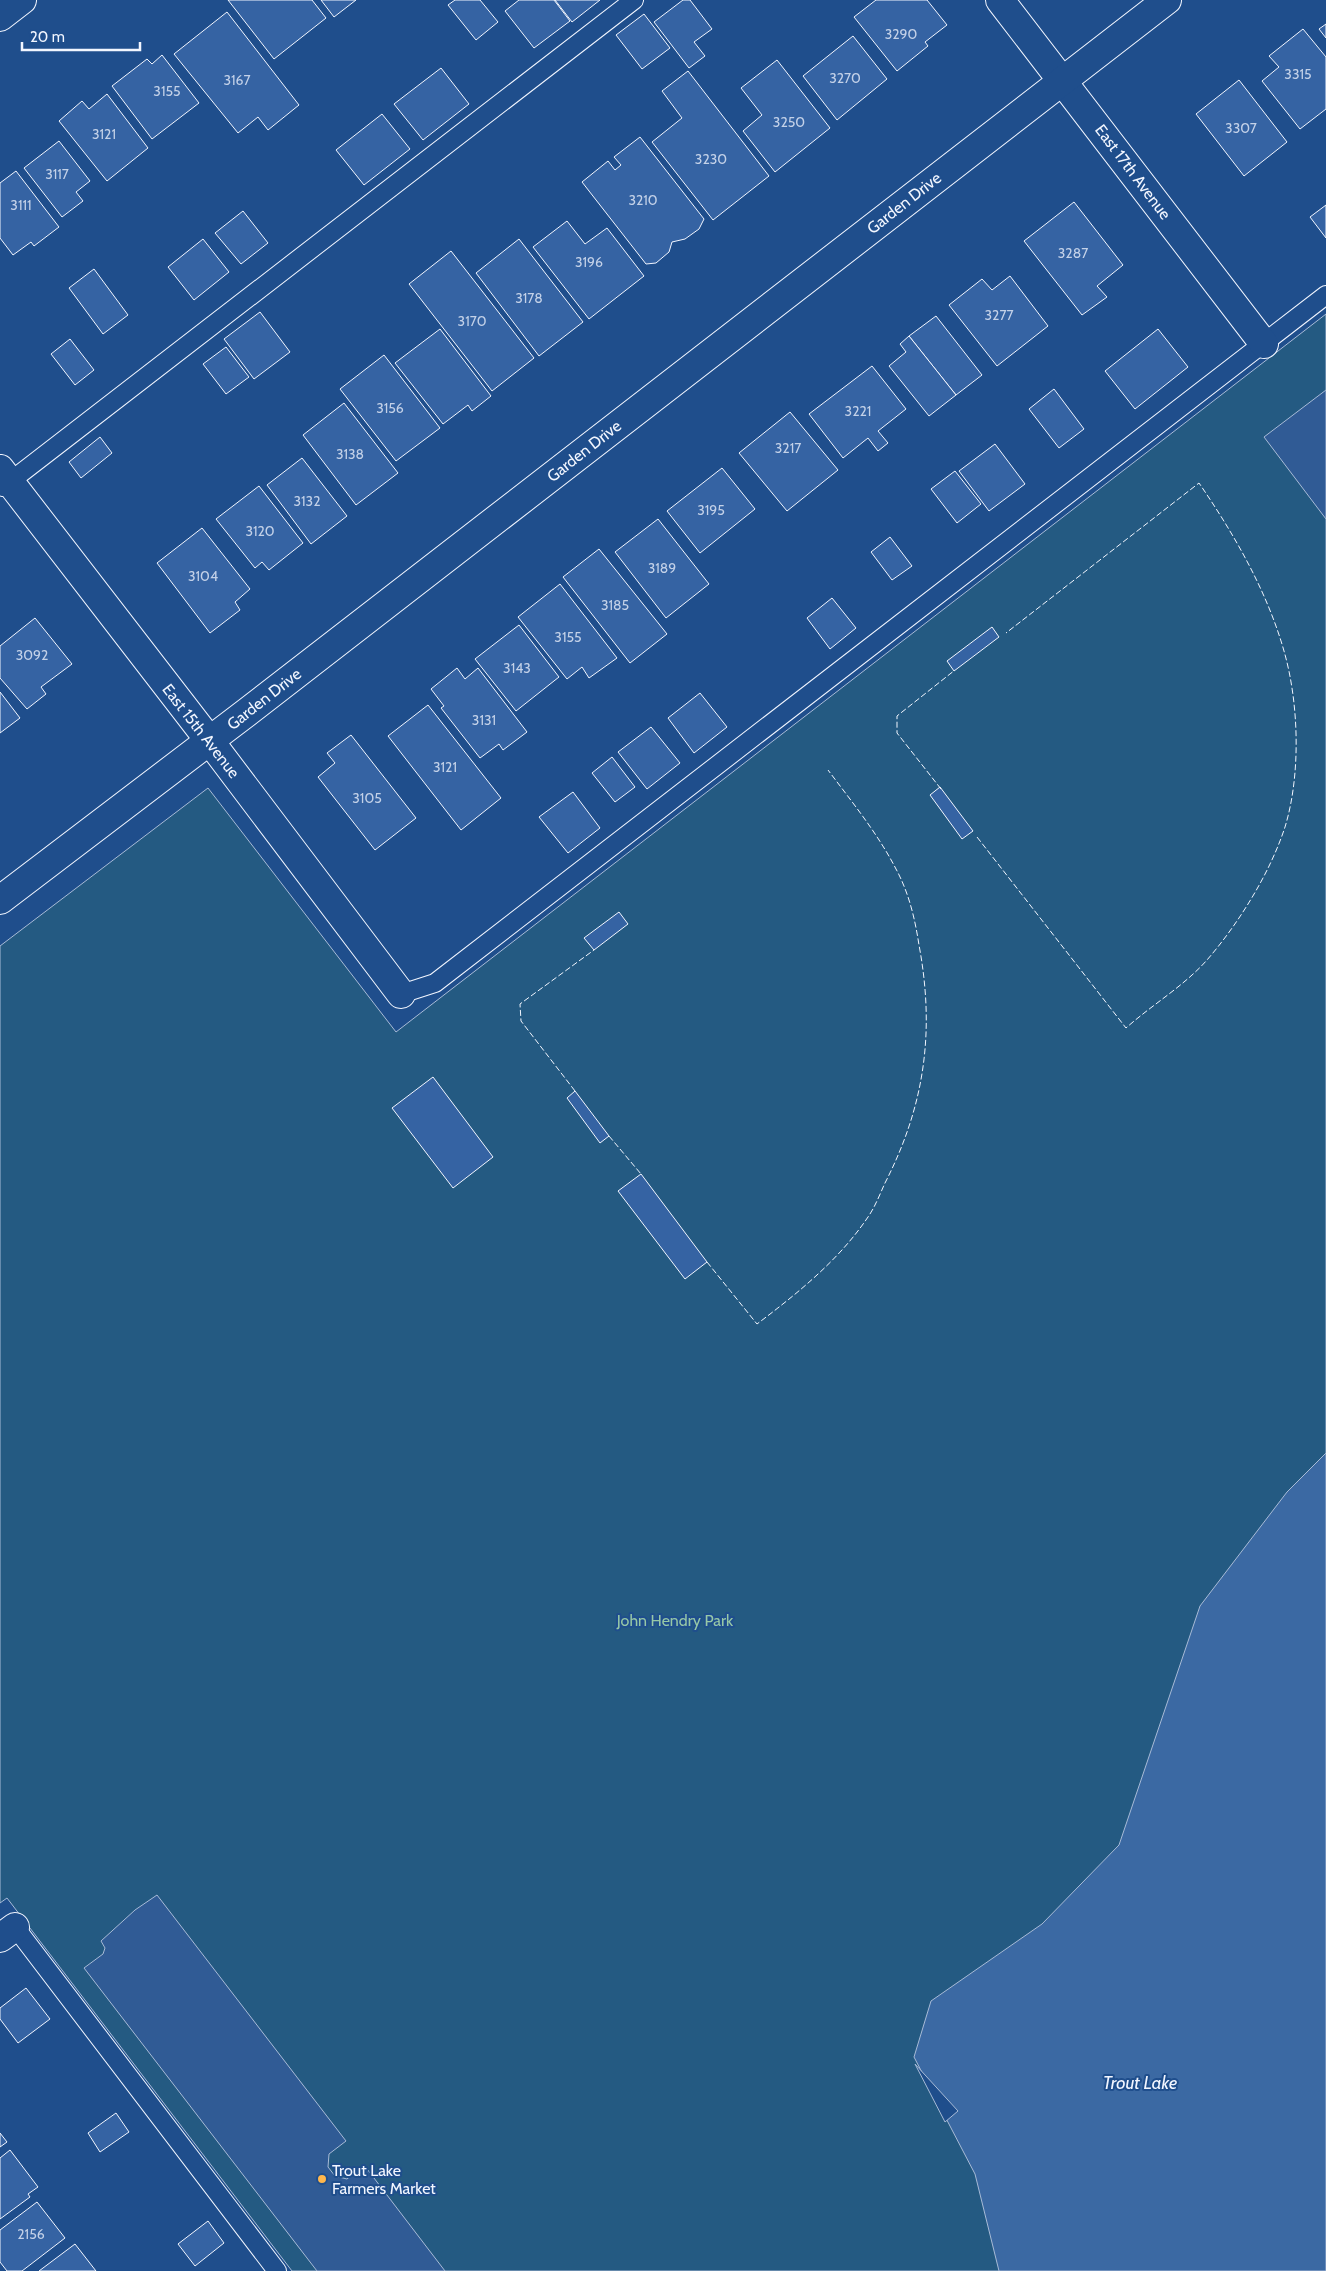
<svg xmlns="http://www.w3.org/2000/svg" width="1326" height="2271" font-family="Cabin,sans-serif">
	<rect width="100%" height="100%" fill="#1f4e8c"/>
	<path fill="#245a82" stroke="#a8bbd7" d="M 1326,314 L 1326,2271 L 292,2271 L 7,1898 L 0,1903 L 0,946 L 208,788 L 396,1032 Z"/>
	<g fill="#305b95" stroke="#a8bbd7">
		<path d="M 1326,390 L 1326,519 L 1264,437 Z"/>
		<path d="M 157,1895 L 346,2141 L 329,2154 L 328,2167 L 335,2176 L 347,2179 L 364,2165 L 445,2271 L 317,2271 L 84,1968 L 103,1954 L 105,1948 L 101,1941 L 135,1910 Z"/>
	</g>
	<path fill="#3b69a3" stroke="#a8bbd7" d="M 1326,1453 L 1326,2271 L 999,2271 L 975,2174 L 914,2057 L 931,2001 L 1042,1924 L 1119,1845 L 1200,1606 L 1287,1492 Z"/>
	<path fill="#1f4e8c" stroke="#a8bbd7" d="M 915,2064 L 958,2111 L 945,2122 Z"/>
	<g fill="#3563a3" stroke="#f2f6ff">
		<path d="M 228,0 L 312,0 L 326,18 L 274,59 Z"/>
		<path d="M 321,0 L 356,0 L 334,17 Z"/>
		<path d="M 455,0 L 480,0 L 498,22 L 476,40 L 448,5 Z"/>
		<path d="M 519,0 L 554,0 L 570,21 L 534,48 L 505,11 Z"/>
		<path d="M 555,0 L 600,0 L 572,22 Z"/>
		<path d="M 683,0 L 690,0 L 712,29 L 694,42 L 705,56 L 689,68 L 654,22 Z"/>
		<path d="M 876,0 L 927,0 L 947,25 L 925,42 L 928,46 L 897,71 L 854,17 Z"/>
		<path d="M 227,12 L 299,105 L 268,130 L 258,117 L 238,133 L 174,54 Z"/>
		<path d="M 644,14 L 670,48 L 642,69 L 616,35 Z"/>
		<path d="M 1326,24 L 1326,38 L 1319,29 Z"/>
		<path d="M 1303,29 L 1326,57 L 1326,109 L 1300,129 L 1262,81 L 1279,67 L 1269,56 Z"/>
		<path d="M 853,36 L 887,79 L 837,120 L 803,76 Z"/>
		<path d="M 162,55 L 199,103 L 152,139 L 112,86 L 147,59 L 152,64 Z"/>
		<path d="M 777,60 L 830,128 L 775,172 L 743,131 L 762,115 L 741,88 Z"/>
		<path d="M 441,68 L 469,104 L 423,140 L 394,104 Z"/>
		<path d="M 688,71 L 769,176 L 713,220 L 652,142 L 682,118 L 662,91 Z"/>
		<path d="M 1239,80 L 1287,142 L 1244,176 L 1196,114 Z"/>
		<path d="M 107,94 L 148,148 L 107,181 L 59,121 L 82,101 L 89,109 Z"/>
		<path d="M 382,114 L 410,149 L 364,185 L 336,150 Z"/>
		<path d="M 640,137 L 704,219 L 699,229 L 685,239 L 672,242 L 669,252 L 656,263 L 646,264 L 582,182 L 608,161 L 615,170 L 621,165 L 614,157 Z"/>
		<path d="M 59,141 L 90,181 L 76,192 L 83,201 L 62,217 L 24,168 Z"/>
		<path d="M 16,171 L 59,227 L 34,246 L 31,242 L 13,255 L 0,238 L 0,183 Z"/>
		<path d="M 1074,202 L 1123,265 L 1097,286 L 1107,297 L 1082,315 L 1024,241 Z"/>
		<path d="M 1326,205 L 1326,238 L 1310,217 Z"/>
		<path d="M 243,211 L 268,243 L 241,264 L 215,233 Z"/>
		<path d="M 567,221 L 585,244 L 607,228 L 644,276 L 589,319 L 533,247 Z"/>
		<path d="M 203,239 L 229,272 L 194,300 L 168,267 Z"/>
		<path d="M 519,239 L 583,322 L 539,356 L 476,273 Z"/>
		<path d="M 451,251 L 534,358 L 492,391 L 409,284 Z"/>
		<path d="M 94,269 L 128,315 L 103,334 L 69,288 Z"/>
		<path d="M 1010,276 L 1048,326 L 997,366 L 949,305 L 982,279 L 992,290 Z"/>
		<path d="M 260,312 L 290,352 L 254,379 L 224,339 Z"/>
		<path d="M 936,316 L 982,375 L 956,395 L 909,336 Z"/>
		<path d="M 440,329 L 491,396 L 472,411 L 468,405 L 443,424 L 395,363 Z"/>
		<path d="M 1158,329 L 1188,367 L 1135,409 L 1105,371 Z"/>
		<path d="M 909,336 L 956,395 L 929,416 L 889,366 L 906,352 L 900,344 Z"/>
		<path d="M 70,339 L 94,370 L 75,385 L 51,354 Z"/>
		<path d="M 226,347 L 249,377 L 226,394 L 203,364 Z"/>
		<path d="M 384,355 L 440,428 L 396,461 L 340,389 Z"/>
		<path d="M 872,366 L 906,409 L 878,431 L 888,443 L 878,451 L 868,438 L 843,458 L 809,414 Z"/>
		<path d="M 1054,389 L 1084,429 L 1059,448 L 1029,409 Z"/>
		<path d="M 344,403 L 398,473 L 356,505 L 303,435 Z"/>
		<path d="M 790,412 L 838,470 L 787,511 L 739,453 Z"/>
		<path d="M 100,437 L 112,453 L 81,478 L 69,462 Z"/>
		<path d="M 995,444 L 1025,484 L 989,511 L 959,471 Z"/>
		<path d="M 302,458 L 347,516 L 311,544 L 267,485 Z"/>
		<path d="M 722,468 L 755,509 L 700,553 L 667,511 Z"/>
		<path d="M 955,471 L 981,504 L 957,523 L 931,489 Z"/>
		<path d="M 259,486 L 303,543 L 269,570 L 262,562 L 255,568 L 216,519 Z"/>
		<path d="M 658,519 L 709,584 L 666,618 L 615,552 Z"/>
		<path d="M 202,528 L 250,589 L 235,602 L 240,610 L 210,633 L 157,563 Z"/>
		<path d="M 890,537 L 912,566 L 892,580 L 871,552 Z"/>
		<path d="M 599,549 L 667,634 L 630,663 L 563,577 Z"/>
		<path d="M 560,584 L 617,658 L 589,678 L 582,667 L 567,679 L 518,617 Z"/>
		<path d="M 832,598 L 856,628 L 830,649 L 807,618 Z"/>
		<path d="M 35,618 L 72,664 L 41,687 L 46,694 L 27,709 L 0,678 L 0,646 Z"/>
		<path d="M 519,625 L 559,677 L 516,711 L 475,659 Z"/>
		<path d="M 992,627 L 999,637 L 954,671 L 947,661 Z"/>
		<path d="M 457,668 L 465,679 L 478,668 L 527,732 L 503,750 L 499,744 L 480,758 L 441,708 L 444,706 L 431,689 Z"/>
		<path d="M 0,692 L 20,718 L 0,733 Z"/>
		<path d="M 700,693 L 727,727 L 694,753 L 668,718 Z"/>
		<path d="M 428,705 L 501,798 L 461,830 L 388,736 Z"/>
		<path d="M 651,727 L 680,763 L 647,789 L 618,752 Z"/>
		<path d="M 351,735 L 416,818 L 375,850 L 318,777 L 335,763 L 327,753 Z"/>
		<path d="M 612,757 L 635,787 L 615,802 L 592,773 Z"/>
		<path d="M 940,787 L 973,831 L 962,839 L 930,795 Z"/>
		<path d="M 573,792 L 600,828 L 568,853 L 539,817 Z"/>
		<path d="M 619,912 L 628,924 L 594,950 L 584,938 Z"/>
		<path d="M 433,1077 L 493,1157 L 453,1188 L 392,1108 Z"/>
		<path d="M 575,1091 L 609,1136 L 600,1143 L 567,1098 Z"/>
		<path d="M 641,1174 L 707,1262 L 685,1279 L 618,1191 Z"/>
		<path d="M 26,1988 L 50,2019 L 18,2043 L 0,2019 L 0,2008 Z"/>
		<path d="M 116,2113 L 129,2132 L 100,2152 L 88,2133 Z"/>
		<path d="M 0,2133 L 7,2142 L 0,2147 Z"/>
		<path d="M 10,2150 L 38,2187 L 28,2194 L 30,2197 L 0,2219 L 0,2158 Z"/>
		<path d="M 37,2202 L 65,2238 L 22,2271 L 7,2271 L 0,2262 L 0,2230 Z"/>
		<path d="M 208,2221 L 224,2243 L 195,2266 L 178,2244 Z"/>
		<path d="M 75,2244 L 96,2271 L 39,2271 Z"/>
	</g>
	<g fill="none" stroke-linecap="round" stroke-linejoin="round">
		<defs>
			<g id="service">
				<path d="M 3,487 L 634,0"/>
				<path d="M 401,994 L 435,983 L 1326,295"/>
				<path d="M 15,1927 L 277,2271"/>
			</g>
			<g id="minor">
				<path d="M 1000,0 L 1264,344"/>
				<path d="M 0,469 L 209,740 L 401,994"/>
				<path d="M 0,900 L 246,713 L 1167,0"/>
				<path d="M 0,1938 L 15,1927"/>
			</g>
			<path id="secondary" d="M 0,17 L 22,0"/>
		</defs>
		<use href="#service" stroke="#f2f6ff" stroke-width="20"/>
		<use href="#minor" stroke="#f2f6ff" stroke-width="30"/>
		<use href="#secondary" stroke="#f2f6ff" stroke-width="30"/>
		<use href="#service" stroke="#1f4e8c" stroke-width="18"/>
		<use href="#minor" stroke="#1f4e8c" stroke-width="28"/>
		<use href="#secondary" stroke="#1f4e8c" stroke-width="28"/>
		<g stroke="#f2f6ff" stroke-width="1" stroke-dasharray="6 2.5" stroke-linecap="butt">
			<path d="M 941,789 L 897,733 L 897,716 L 955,670"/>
			<path d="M 977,837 L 1126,1028 C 1153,1004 1184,986 1207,960 C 1239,923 1270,873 1285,827 C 1301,775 1299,703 1284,651 C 1267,591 1234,534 1199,483 L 1006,633"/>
			<path d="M 575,1091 L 521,1021 L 520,1004 L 594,950"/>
			<path d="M 609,1136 L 641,1174"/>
			<path d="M 707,1262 L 757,1324 C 798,1293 839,1260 868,1217 C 875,1207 880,1194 885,1183 C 925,1105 935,1031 919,945 C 915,919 909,893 896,869 C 878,834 852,802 828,770"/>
		</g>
	</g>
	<circle fill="#ffb74d" stroke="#1f4e8c" stroke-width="2" cx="322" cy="2179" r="5"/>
	<g text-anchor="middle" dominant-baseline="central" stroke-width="4" stroke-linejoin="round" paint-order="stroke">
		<g font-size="14" fill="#c3d1e8">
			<text x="901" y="34">3290</text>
			<text x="1298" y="74">3315</text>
			<text x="845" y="78">3270</text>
			<text x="237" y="80">3167</text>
			<text x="167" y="91">3155</text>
			<text x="789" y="122">3250</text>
			<text x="1241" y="128">3307</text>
			<text x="104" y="134">3121</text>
			<text x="711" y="159">3230</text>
			<text x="57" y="174">3117</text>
			<text x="643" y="200">3210</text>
			<text x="21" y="205">3111</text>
			<text x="1073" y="253">3287</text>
			<text x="589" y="262">3196</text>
			<text x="529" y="298">3178</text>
			<text x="999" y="315">3277</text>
			<text x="472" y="321">3170</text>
			<text x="390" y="408">3156</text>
			<text x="858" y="411">3221</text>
			<text x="788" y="448">3217</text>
			<text x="350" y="454">3138</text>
			<text x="307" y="501">3132</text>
			<text x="711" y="510">3195</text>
			<text x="260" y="531">3120</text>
			<text x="662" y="568">3189</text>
			<text x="203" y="576">3104</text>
			<text x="615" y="605">3185</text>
			<text x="568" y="637">3155</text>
			<text x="32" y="655">3092</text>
			<text x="517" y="668">3143</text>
			<text x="484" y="720">3131</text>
			<text x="445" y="767">3121</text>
			<text x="367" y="798">3105</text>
			<text x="31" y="2234">2156</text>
		</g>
		<g font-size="16" fill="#f2f6ff" stroke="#1f4e8c">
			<text transform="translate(1133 172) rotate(53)">East 17th Avenue</text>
			<text transform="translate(904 203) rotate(-38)">Garden Drive</text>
			<text transform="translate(584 451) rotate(-38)">Garden Drive</text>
			<text transform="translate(264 699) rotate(-38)">Garden Drive</text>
			<text transform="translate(201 731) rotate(52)">East 15th Avenue</text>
		</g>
		<g font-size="16" fill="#97c8a6" stroke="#1f4e8c">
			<text x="675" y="1620">John Hendry Park</text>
		</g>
		<g font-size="16" fill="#f2f6ff" stroke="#1f4e8c" text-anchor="start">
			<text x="332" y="2170">Trout Lake<tspan x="332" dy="18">Farmers Market</tspan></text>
		</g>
		<g font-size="18" font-style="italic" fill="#f2f6ff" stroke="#1f4e8c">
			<text x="1140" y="2083">Trout Lake</text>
		</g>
	</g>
	<path d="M22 42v8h118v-8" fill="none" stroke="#f2f6ff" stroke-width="2.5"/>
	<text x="30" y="42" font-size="15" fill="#f2f6ff" stroke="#1f4e8c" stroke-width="4" paint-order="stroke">20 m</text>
</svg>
